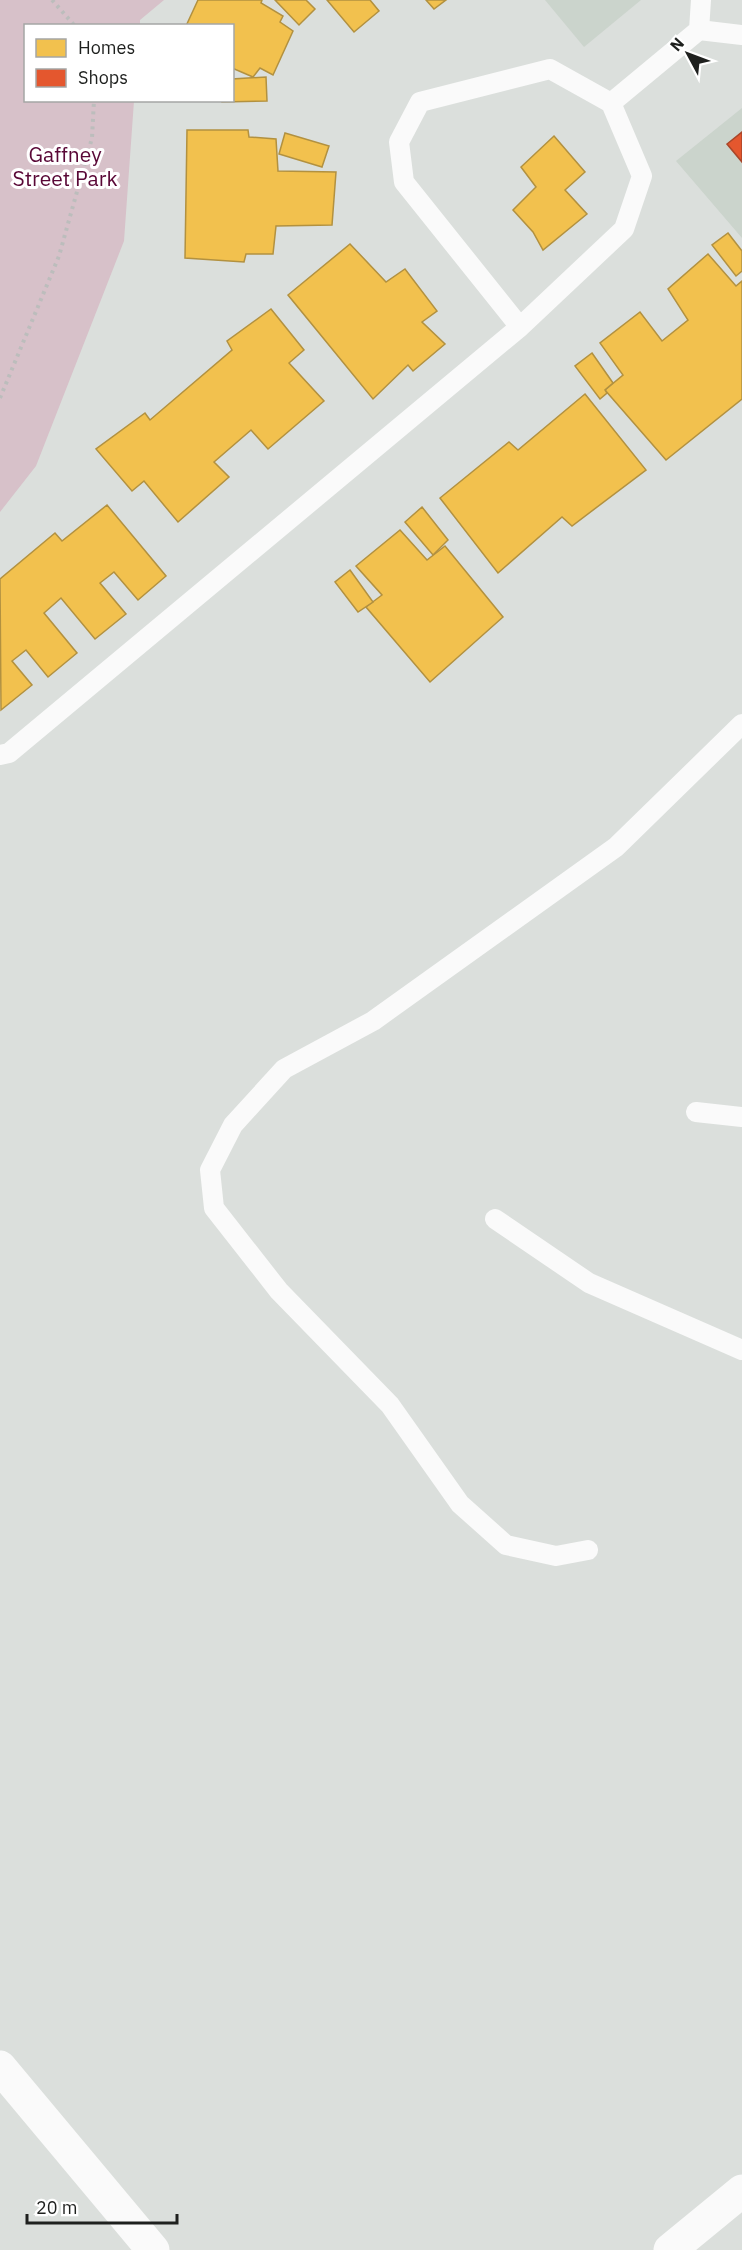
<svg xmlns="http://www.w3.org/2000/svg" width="742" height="2250" font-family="'IBM Plex Sans',sans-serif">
	<rect width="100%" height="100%" fill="#dbdfdc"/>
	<g fill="#cbd4cc">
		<path d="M 545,0 L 641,0 L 584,47 Z"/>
		<path d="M 742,108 L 742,238 L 676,161 Z"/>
	</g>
	<path fill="#d7c1c9" d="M 0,0 L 164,0 L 140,20 L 140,25 L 26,26 L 26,100 L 134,101 L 124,241 L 36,466 L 0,512 Z"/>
	<g fill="#f2c14e" stroke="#b29140" stroke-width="1.5">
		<path d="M 198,0 L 262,0 L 261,3 L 283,16 L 280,22 L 293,31 L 273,75 L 260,68 L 253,77 L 232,68 L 232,26 L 186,26 Z"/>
		<path d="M 275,0 L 306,0 L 315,9 L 299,25 Z"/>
		<path d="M 327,0 L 370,0 L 379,11 L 354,32 Z"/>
		<path d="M 426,0 L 446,0 L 434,9 Z"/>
		<path d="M 266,77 L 267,101 L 222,102 L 222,100 L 232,100 L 232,79 Z"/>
		<path d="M 187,130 L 248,130 L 249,137 L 276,139 L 278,171 L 336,172 L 332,225 L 276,226 L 273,254 L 246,254 L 244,262 L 185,258 Z"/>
		<path d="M 285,133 L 329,146 L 322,167 L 279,154 Z"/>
		<path d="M 554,136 L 585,172 L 565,190 L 587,214 L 543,250 L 533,232 L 513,210 L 536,187 L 521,167 Z"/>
		<path d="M 728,233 L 742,251 L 742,271 L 736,276 L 712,245 Z"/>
		<path d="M 350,244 L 386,282 L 405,269 L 437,311 L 422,322 L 445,344 L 413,371 L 408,365 L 373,399 L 288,295 Z"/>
		<path d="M 708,254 L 736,286 L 742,281 L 742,399 L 666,460 L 605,390 L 623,375 L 600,343 L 640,312 L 662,341 L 688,320 L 668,289 Z"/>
		<path d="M 271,309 L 304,350 L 289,363 L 324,401 L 268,449 L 251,430 L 214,462 L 229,477 L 178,522 L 144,481 L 132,491 L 96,449 L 145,413 L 150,420 L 232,350 L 227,341 Z"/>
		<path d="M 592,353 L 613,383 L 605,390 L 607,393 L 600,399 L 575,366 Z"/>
		<path d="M 585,394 L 646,470 L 572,526 L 562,517 L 498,573 L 440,498 L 509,442 L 518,450 Z"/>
		<path d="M 107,505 L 166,576 L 138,600 L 114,572 L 100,583 L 126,614 L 95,639 L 61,598 L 44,613 L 77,653 L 48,677 L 26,650 L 12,661 L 32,685 L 1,710 L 0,579 L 55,533 L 62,541 Z"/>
		<path d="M 422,507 L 448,540 L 433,555 L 405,522 Z"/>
		<path d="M 400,530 L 427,560 L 445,546 L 503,617 L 430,682 L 366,607 L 382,595 L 356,566 Z"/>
		<path d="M 350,570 L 373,602 L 358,612 L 335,582 Z"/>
	</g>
	<path fill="#e4572e" stroke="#a94629" stroke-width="1.5" d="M 742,132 L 742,162 L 727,144 Z"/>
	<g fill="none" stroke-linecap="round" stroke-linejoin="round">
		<g stroke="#bcbdbc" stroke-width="4" stroke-dasharray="3 4.5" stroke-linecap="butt">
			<path d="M 52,0 L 75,26"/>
			<path d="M 0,398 L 59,256 L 92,138 L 94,100"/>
		</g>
		<g stroke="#fafafa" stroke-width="20">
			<path d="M 699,30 L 742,35"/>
			<path d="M 611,103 L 699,30 L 701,0"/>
			<path d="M 0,755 L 9,753 L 520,327 L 624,229 L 642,176 L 611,103 L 550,69 L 420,102 L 399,142 L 404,182 L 520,327"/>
			<path d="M 696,1112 L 742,1117"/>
			<path d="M 495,1219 L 589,1283 L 742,1350"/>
			<path d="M 588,1550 L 556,1556 L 506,1545 L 460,1504 L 390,1405 L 279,1291 L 214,1208 L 210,1170 L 233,1125 L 284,1069 L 373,1021 L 616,847 L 742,724"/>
		</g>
		<path stroke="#fafafa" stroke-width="33" d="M 0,2067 L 153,2250"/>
		<path stroke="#fafafa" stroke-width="33" d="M 670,2250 L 742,2191"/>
	</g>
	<g text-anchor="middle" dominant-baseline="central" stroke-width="6" stroke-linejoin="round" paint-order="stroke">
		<g font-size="21" fill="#590736" stroke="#fff">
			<text x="65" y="154">Gaffney<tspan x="65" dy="24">Street Park</tspan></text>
		</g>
	</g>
	<rect x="24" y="24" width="210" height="78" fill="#ffffff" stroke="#a5a6a5" stroke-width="1.5"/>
	<rect x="36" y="39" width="30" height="18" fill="#f2c14e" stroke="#a5a6a5" stroke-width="1.5"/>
	<text x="78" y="54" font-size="18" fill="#1e201e">Homes</text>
	<rect x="36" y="69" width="30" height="18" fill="#e4572e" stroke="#a5a6a5" stroke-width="1.5"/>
	<text x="78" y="84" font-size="18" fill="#1e201e">Shops</text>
	<g transform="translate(688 54) rotate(311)" stroke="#ffffff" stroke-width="4.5" paint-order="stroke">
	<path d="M0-4.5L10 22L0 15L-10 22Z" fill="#1e201e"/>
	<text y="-9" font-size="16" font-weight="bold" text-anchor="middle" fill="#1e201e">N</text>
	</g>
	<path d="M27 2214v9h150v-9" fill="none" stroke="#1e201e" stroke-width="3"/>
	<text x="36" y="2214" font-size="18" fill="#1e201e" stroke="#ffffff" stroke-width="4.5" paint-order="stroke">20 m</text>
</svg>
